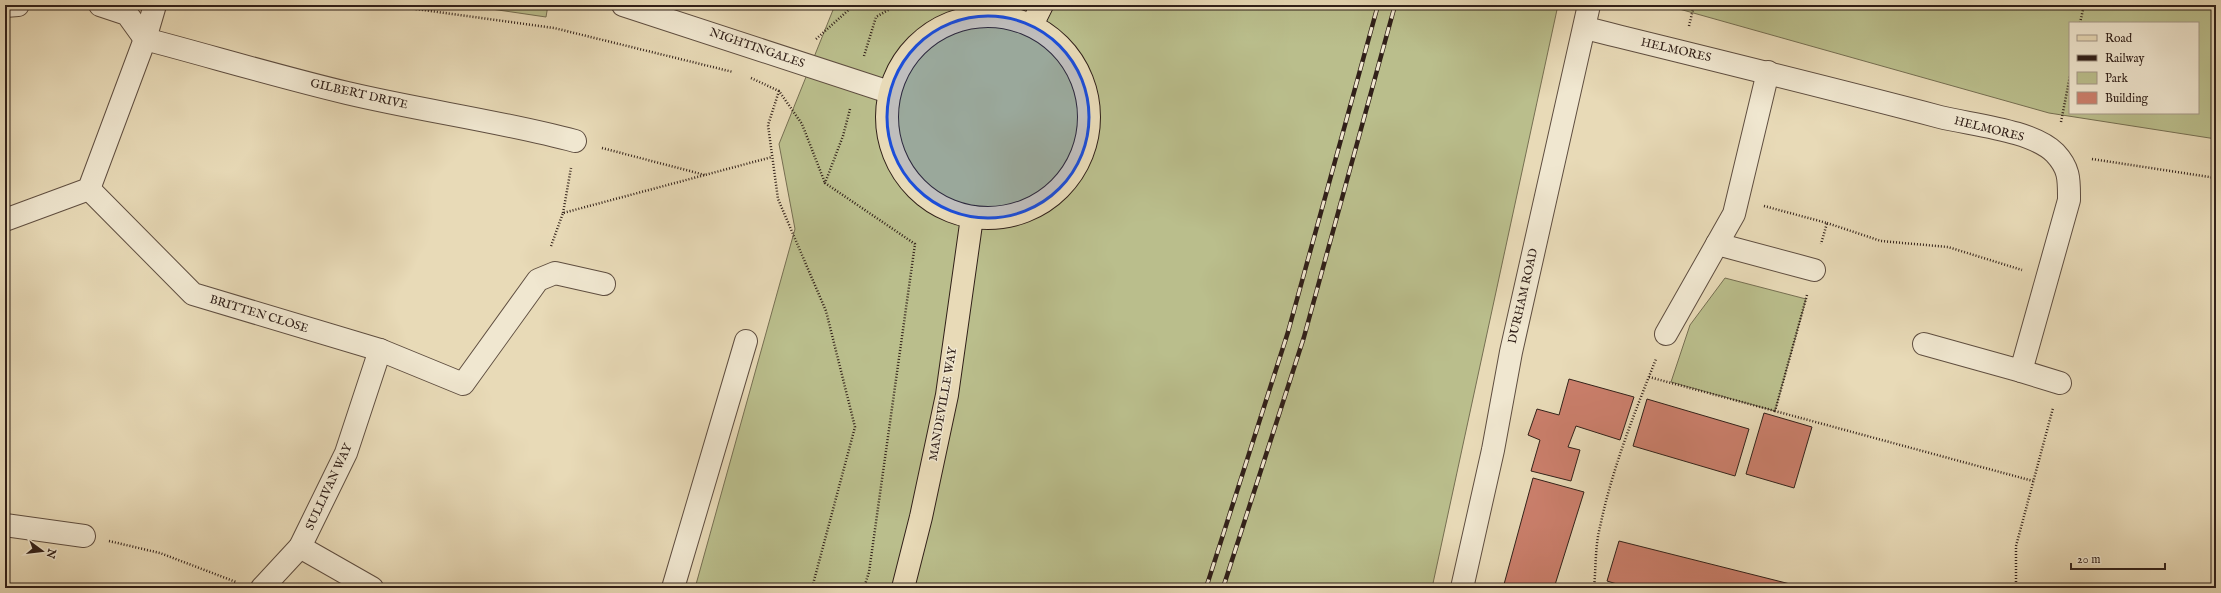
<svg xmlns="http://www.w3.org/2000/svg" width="2221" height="593" font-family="'IM FELL English',serif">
	<rect width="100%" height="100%" fill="#e8dab7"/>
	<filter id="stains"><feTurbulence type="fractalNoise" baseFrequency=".005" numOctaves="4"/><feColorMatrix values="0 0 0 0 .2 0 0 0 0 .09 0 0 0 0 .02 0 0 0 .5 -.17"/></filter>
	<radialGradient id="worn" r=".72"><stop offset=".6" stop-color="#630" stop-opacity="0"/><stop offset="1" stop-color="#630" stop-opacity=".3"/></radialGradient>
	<g fill="#babe8c" stroke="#766f52" fill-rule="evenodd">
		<path d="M 464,5 L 548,5 L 546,17 Z"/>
		<path d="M 835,5 L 1558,5 L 1432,588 L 695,588 L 795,229 L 779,144 Z"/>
		<path d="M 1665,5 L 2216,5 L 2216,139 L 2049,113 ZM 2070,23 L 2198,23 L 2198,113 L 2070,113 Z"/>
		<path d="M 1725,278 L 1806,299 L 1775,411 L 1671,382 L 1690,325 Z"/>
	</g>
	<g fill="#cb7f6c" stroke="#312019">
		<path d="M 1569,379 L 1634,397 L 1620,440 L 1576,426 L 1568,447 L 1580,450 L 1571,481 L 1531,471 L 1540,440 L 1528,435 L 1537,409 L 1559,415 Z"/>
		<path d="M 1647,399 L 1749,429 L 1735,476 L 1633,446 Z"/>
		<path d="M 1764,413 L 1812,427 L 1794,488 L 1746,474 Z"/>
		<path d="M 1533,478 L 1584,492 L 1554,588 L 1503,588 Z"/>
		<path d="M 1619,541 L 1802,587 L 1630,588 L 1607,581 Z"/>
	</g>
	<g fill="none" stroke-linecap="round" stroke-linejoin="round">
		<defs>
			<g id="minor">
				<path d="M 100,5 L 127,14 L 145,39 C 213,57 280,77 347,93 C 423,111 500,121 575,141"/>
				<path d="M 623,5 L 889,92"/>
				<path d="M 5,6 L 18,5"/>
				<path d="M 1585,28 C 1703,57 1822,86 1940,117 C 1972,125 2032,130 2055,153 C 2070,169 2069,180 2069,200 L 2021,371 L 1924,344"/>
				<path d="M 89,189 L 193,294 L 380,350 L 463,384 L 538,280 L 555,273 L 604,284"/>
				<path d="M 5,220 L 89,189 L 145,39 L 155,5"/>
				<path d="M 1717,244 L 1814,270"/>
				<path d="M 1666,334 L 1734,214 L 1768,72"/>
				<path d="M 2021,371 L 2060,383"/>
				<path d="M 5,525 L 84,536"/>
				<path d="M 300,547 L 372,588"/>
				<path d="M 262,588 L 300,547 L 346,453 L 380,350"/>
				<path d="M 673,588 L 746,341"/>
				<path d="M 1462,588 L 1493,450 L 1511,352 L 1589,5"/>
			</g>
			<g id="major">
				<circle cx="988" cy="117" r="101"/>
				<path d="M 1032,25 L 1042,5"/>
				<path d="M 903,588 L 921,517 L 947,395 L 972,217"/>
			</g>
		</defs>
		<use href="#minor" stroke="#5f4e40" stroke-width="24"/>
		<use href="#major" stroke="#312019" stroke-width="24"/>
		<g stroke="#312019" stroke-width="2.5" stroke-dasharray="1 2" stroke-linecap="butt">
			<path d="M 389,5 L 416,9 L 417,5"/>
			<path d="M 416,9 L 554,28 L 733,72"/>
			<path d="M 2080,23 L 2084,5"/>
			<path d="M 1689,26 L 1694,5"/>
			<path d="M 816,39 L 854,5"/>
			<path d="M 864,56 L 876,17 L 897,5"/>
			<path d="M 751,78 L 779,91 L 802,124 L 825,183"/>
			<path d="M 779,91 L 768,125 L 778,199 L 826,311 L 855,427 L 812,588"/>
			<path d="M 850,109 L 843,136 L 825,183 L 915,244 L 869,572 L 864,588"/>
			<path d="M 2061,122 L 2070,76"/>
			<path d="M 602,148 L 705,175"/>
			<path d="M 2092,159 L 2216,178"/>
			<path d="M 1764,206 L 1827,223 L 1821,244"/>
			<path d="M 563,213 L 571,168"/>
			<path d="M 1827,223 L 1881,241 L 1948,247 L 2022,270"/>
			<path d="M 551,246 L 563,213 L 772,157"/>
			<path d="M 1807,295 L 1775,411 L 2033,481"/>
			<path d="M 1649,377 L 1775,411"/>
			<path d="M 109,541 L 160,553 L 236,582"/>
			<path d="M 1594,588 C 1596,568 1595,546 1600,527 C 1612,469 1634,414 1656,359"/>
			<path d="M 2016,588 L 2016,546 L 2053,408"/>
		</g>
		<use href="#minor" stroke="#f0e7d0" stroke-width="22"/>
		<use href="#major" stroke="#e8dab7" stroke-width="22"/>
		<defs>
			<g id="rail">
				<path d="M 1206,588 L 1288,332 L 1378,5"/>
				<path d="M 1223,588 L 1304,337 L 1395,5"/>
			</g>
		</defs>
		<use href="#rail" stroke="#312019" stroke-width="4.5"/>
		<use href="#rail" stroke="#f0e7d0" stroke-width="3" stroke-dasharray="9" stroke-linecap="butt"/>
	</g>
	<path fill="#1d4ed8" fill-opacity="0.2" stroke="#1d4ed8" stroke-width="3" stroke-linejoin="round" d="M887 117a101 101 0 1 1 202 0a101 101 0 1 1-202 0Z"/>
	<g text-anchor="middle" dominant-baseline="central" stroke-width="3" stroke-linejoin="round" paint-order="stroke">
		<g font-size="12" fill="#312019" stroke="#f0e7d0">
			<text transform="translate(757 48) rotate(19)">NIGHTINGALES</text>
			<text transform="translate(1676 50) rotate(13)">HELMORES</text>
			<text transform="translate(359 94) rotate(13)">GILBERT DRIVE</text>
			<text transform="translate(1989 129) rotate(14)">HELMORES</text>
			<text transform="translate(1523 296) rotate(-77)">DURHAM ROAD</text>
			<text transform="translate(259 314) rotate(17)">BRITTEN CLOSE</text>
			<text transform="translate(943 404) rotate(-80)">MANDEVILLE WAY</text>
			<text transform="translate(329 487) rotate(-65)">SULLIVAN WAY</text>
		</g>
	</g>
	<rect width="2221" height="593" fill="none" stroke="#e8dab7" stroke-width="20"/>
	<rect x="6" y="6" width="2209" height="581" fill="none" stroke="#312019" stroke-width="2"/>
	<rect x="10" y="10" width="2201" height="573" fill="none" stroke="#312019"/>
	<rect x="2069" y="22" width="130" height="92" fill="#f0e7d0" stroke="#a49787"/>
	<rect x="2077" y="35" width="20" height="6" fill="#e8dab7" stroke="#a49787"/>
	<text x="2105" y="42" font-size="12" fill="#312019">Road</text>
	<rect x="2077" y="55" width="20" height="6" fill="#312019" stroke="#a49787"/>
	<text x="2105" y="62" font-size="12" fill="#312019">Railway</text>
	<rect x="2077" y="72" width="20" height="12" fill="#babe8c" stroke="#a49787"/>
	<text x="2105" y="82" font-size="12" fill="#312019">Park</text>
	<rect x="2077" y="92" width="20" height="12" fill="#cb7f6c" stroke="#a49787"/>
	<text x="2105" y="102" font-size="12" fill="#312019">Building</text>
	<g transform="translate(42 551) rotate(105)" stroke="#f0e7d0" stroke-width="3" paint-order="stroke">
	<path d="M0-3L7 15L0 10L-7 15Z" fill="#312019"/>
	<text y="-6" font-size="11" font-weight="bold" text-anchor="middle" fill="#312019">N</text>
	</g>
	<path d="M2071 563v6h94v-6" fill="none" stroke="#312019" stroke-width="2"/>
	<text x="2077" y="563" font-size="12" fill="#312019" stroke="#f0e7d0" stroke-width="3" paint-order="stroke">20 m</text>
	<rect width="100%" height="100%" filter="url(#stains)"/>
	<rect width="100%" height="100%" fill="url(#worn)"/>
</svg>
